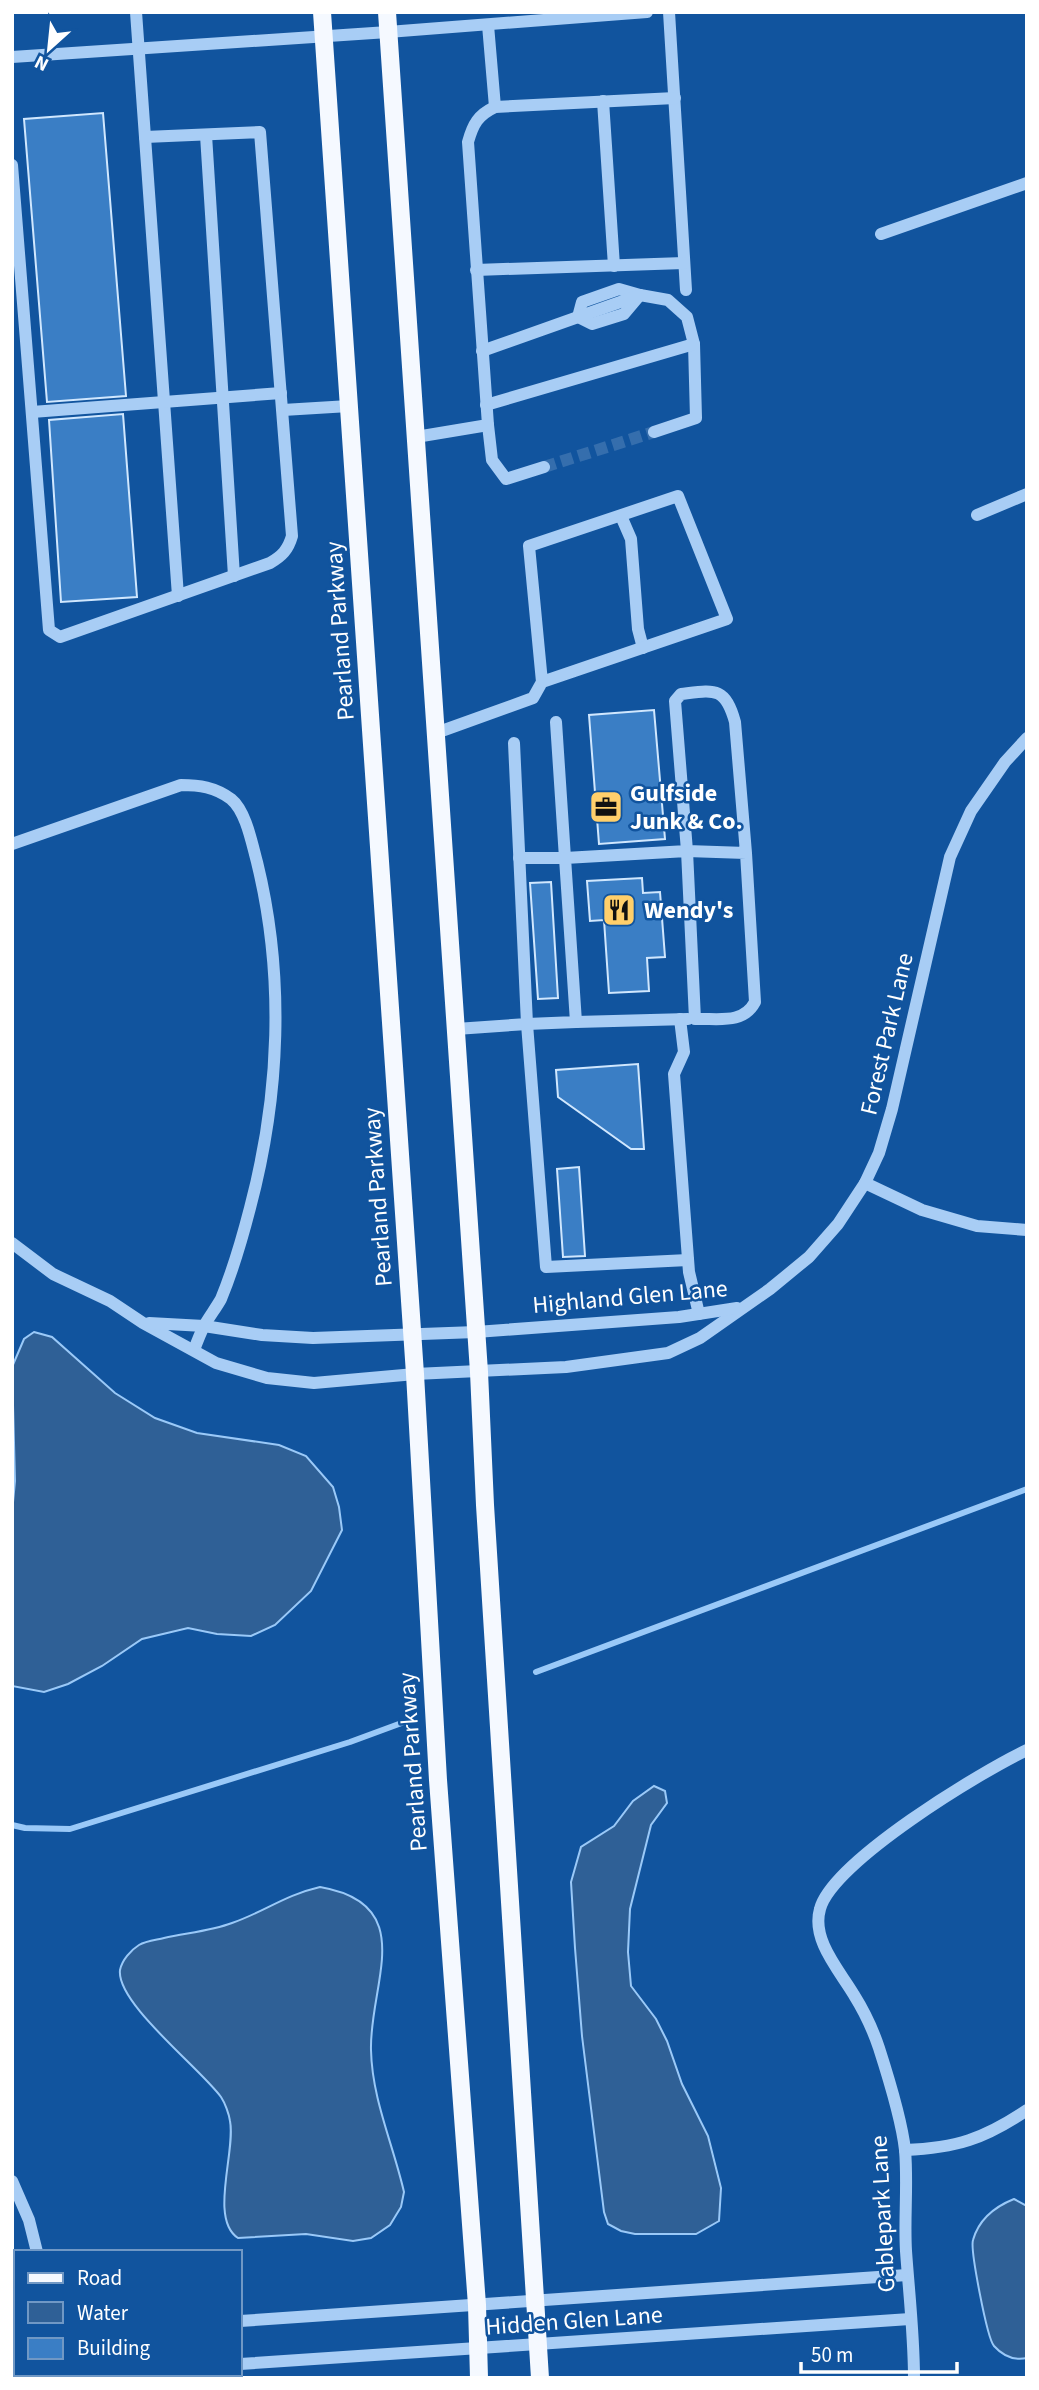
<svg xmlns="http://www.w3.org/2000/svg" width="1039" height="2390" font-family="'Source Sans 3',sans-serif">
	<rect width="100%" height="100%" fill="#11549e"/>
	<g fill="#2f6096" stroke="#9ac9f8" stroke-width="2">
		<path d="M 34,1332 L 52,1337 L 115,1393 L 155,1418 L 197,1433 L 279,1445 L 306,1456 L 333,1487 L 339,1507 L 342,1530 L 311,1591 L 275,1625 L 251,1636 L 217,1634 L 188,1628 L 142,1639 L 102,1666 L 68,1684 L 44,1692 L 12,1686 L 12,1513 L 15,1481 L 12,1367 L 24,1339 Z"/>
		<path d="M 654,1786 L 665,1791 L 667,1803 L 651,1825 L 630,1909 L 628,1952 L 631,1986 L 656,2019 L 667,2041 L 682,2084 L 708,2136 L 721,2188 L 719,2221 L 696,2234 L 635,2234 L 621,2231 L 608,2224 L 604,2212 L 582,2036 L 575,1948 L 571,1882 L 581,1847 L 614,1826 L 633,1801 Z"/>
		<path d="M 320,1887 C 420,1904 369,1984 371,2050 C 372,2099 393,2144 404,2192 L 401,2207 L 390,2225 L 371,2238 L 353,2241 L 306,2234 L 238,2238 C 209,2219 236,2151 230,2121 C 229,2114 225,2103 221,2097 C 200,2068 116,2003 120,1970 C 122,1960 131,1950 139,1945 C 146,1941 156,1940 164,1938 C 186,1933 211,1931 232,1923 C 264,1912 285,1895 320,1887 Z"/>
		<path d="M 1014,2199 L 1027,2206 L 1027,2358 C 1013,2361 1003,2356 994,2346 C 987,2338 970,2249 973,2240 C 979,2219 994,2207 1014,2199 Z"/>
	</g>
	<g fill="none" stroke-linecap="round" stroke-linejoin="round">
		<g stroke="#9ac9f8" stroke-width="6">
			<path d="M 536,1672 L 1027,1489"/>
			<path d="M 12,1825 L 25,1828 L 70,1829 L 350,1742 L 407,1721"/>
		</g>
	</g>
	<g fill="#3a7ec5" stroke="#d0e7fe" stroke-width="2">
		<path d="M 103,113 L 126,396 L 47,402 L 24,119 Z"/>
		<path d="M 123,414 L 137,597 L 61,602 L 49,420 Z"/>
		<path d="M 654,710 L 665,839 L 599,844 L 589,715 Z"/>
		<path d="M 642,878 L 643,893 L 660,892 L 665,957 L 647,958 L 649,991 L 609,993 L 604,920 L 590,921 L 587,881 Z"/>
		<path d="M 551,882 L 558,998 L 538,999 L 530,883 Z"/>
		<path d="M 638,1064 L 644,1149 L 631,1149 L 558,1097 L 556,1070 Z"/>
		<path d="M 579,1167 L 585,1256 L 563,1257 L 557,1169 Z"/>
	</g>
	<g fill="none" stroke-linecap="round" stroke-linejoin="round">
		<path stroke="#356ead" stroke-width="12" stroke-dasharray="12 6" stroke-linecap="butt" d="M 544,467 L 654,432"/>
		<g stroke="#a8cdf5" stroke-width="12">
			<path d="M 136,12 L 178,596"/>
			<path d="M 669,12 L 686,290"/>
			<path d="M 488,25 L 495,107"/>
			<path d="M 12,57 L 388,32 L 647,12"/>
			<path d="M 603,101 L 614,266"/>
			<path d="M 206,135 L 234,576"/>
			<path d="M 12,165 L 49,630 L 60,637 L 270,563 C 282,556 288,550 292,536 L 260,132 L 145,137"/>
			<path d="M 881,234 L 1027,183"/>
			<path d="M 476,270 L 684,263"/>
			<path d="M 619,289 L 640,295 L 624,314 L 592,324 L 578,317 L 582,302 Z"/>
			<path d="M 482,351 L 640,295 L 668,300 L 687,317 L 694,344 L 696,418 L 654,432"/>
			<path d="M 486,405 L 694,344"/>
			<path d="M 283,410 L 349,406"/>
			<path d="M 32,412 L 281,393"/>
			<path d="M 488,425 L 492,460 L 506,479 L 544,467"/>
			<path d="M 416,437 L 488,425 L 468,142 C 473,124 478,115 495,107 L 675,98"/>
			<path d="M 977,515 L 1027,494"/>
			<path d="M 621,516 L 631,539 L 638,629 L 643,648"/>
			<path d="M 436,733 L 533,698 L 542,682 L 529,546 L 678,496 L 727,619 L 542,682"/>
			<path d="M 12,844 L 181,785 C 199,785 215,787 231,799 C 246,811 252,844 257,862 C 285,976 280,1095 250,1208 C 242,1239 233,1270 221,1299 C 216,1308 209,1317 204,1326 C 200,1334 197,1342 194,1350"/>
			<path d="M 519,858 L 565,858 L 556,722"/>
			<path d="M 680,1019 L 684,1052 L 674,1074 L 689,1272 L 699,1314"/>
			<path d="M 576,1022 L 688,1019"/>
			<path d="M 456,1029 L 527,1024 L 514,743"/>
			<path d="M 865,1183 L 922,1210 L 977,1226 L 1027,1230"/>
			<path d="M 12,1243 L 53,1274 L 110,1301 L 143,1323 L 216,1363 L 267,1378 L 314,1383 L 415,1374 L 566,1367 L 668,1353 L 700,1338 L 770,1289 L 809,1257 L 838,1224 L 865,1183 L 879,1153 L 892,1109 L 950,857 L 971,811 L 1005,762 L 1027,738"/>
			<path d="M 688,1260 L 546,1267 L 527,1024 L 576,1022 L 565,858 L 687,851 L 675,701 L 681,694 C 714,690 725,686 735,722 L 746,853 L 687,851 L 695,1019 C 717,1018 743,1025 755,1002 L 746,853"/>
			<path d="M 149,1323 L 204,1326 L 262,1335 L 313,1338 L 476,1332 L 679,1317 L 737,1308"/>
			<path d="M 905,2150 C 956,2148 984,2139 1027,2110"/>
			<path d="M 12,2181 L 29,2220 L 37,2252"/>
			<path d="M 240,2321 L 907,2275"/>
			<path d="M 240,2364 L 910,2319"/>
			<path d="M 42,2378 L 43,2374"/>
			<path d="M 914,2378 C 914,2336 909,2293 906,2251 C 904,2218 908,2184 905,2150 C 902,2122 888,2076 879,2048 C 873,2030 864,2011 854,1995 C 840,1971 811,1940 820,1909 C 832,1862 982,1771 1027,1750"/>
		</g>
		<g stroke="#f5f9ff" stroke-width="18">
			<path d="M 322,12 L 415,1374 L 438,1780 L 477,2305 L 479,2378"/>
			<path d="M 387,12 L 479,1372 L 485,1505 L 540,2378"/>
		</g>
	</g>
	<defs>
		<symbol id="office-square" viewBox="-11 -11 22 22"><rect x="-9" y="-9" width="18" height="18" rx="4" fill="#ffcf6b" stroke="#11549e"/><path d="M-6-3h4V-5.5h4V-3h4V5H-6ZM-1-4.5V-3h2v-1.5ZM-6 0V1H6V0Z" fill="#111"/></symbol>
		<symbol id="restaurant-square" viewBox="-11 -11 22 22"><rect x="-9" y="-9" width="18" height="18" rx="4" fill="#ffcf6b" stroke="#11549e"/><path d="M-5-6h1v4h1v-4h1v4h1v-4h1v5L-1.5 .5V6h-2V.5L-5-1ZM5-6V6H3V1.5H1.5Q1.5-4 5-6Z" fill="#111"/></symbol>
	</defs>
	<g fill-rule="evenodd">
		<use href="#office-square" x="587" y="788" width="38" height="38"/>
		<use href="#restaurant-square" x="600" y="891" width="38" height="38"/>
	</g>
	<g text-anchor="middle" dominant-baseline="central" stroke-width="5" stroke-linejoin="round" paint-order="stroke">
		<g font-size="24" fill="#fff" stroke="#11549e">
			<text transform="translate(340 631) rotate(-94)">Pearland Parkway</text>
			<text transform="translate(887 1034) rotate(-77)">Forest Park Lane</text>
			<text transform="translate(378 1197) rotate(-94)">Pearland Parkway</text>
			<text transform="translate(630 1297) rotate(-5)">Highland Glen Lane</text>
			<text transform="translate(413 1762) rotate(-94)">Pearland Parkway</text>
			<text transform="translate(883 2214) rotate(-93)">Gablepark Lane</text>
			<text transform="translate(574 2321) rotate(-4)">Hidden Glen Lane</text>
		</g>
		<g font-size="24" font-weight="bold" fill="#fff" stroke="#11549e" text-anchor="start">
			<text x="630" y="793">Gulfside<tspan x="630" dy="28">Junk &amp; Co.</tspan></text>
			<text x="644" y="910">Wendy's</text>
		</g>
	</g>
	<rect width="1039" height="2390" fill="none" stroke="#ffffff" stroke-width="28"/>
	<rect x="14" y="2250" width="228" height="126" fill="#11549e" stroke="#7098c5" stroke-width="2"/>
	<rect x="28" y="2273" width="35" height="10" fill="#f5f9ff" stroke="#7098c5" stroke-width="2"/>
	<text x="77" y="2285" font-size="21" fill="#ffffff">Road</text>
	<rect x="28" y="2302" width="35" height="21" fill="#2f6096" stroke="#7098c5" stroke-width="2"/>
	<text x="77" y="2320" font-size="21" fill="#ffffff">Water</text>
	<rect x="28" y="2338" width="35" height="21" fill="#3a7ec5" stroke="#7098c5" stroke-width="2"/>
	<text x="77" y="2355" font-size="21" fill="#ffffff">Building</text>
	<g transform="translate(49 49) rotate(207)" stroke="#11549e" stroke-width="5" paint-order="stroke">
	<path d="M0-5L12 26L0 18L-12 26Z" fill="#ffffff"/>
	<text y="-10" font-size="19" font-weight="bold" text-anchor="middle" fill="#ffffff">N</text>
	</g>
	<path d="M801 2362v10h156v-10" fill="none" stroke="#ffffff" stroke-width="3.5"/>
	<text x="811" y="2362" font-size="21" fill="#ffffff" stroke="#11549e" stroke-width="5" paint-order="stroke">50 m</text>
</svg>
